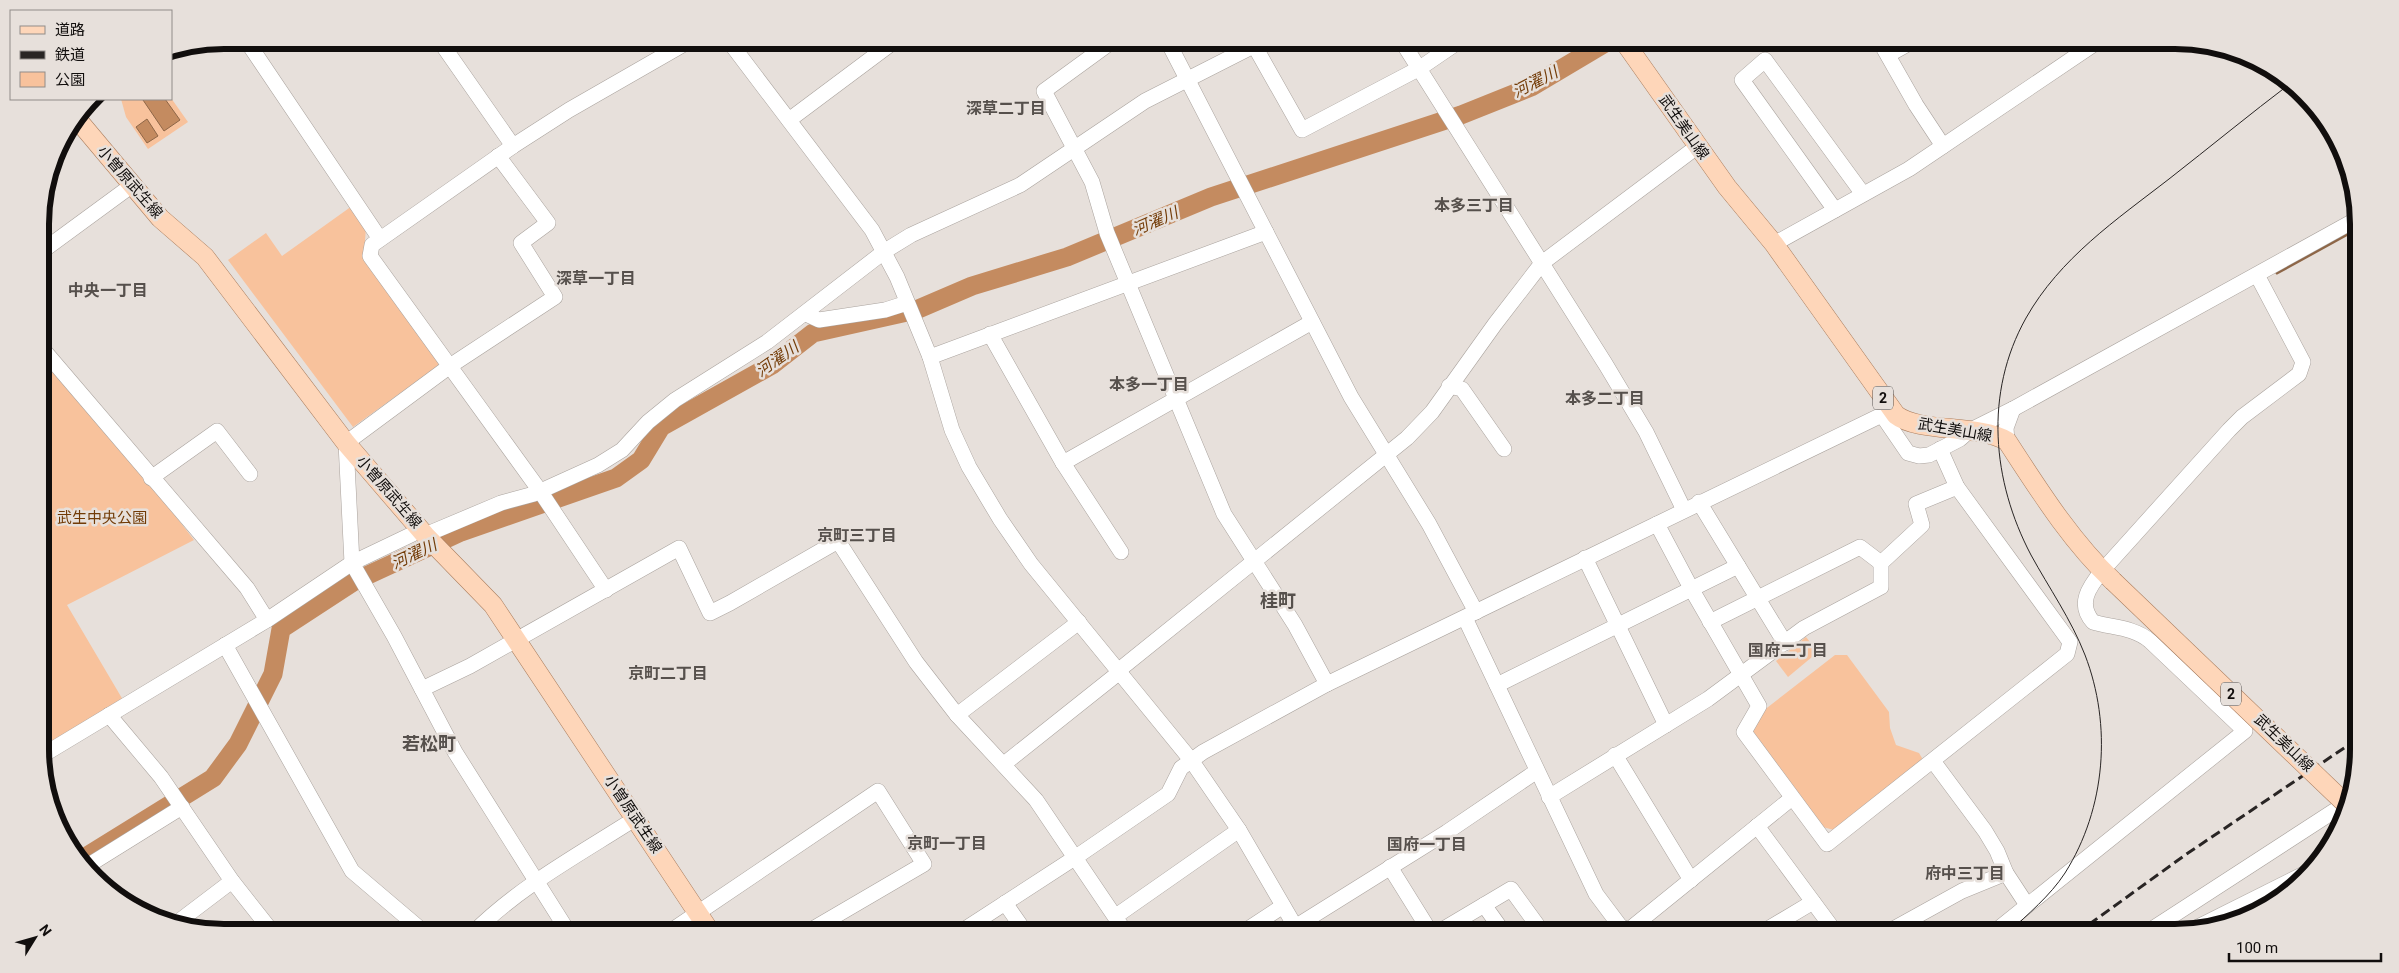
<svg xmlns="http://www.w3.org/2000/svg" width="2399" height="973" font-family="Roboto,'Noto Sans JP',sans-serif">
	<rect width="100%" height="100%" fill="#e7e0db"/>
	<g fill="#f8c29c">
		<path d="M 171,98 L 188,122 L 148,149 L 126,117 L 121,99 Z"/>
		<path d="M 352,206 L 366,227 L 364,255 L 439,359 L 438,366 L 353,427 L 228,260 L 266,233 L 282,256 Z"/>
		<path d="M 41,355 L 150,483 L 194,540 L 67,605 L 123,700 L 43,750 Z"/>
		<path d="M 1806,637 L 1818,652 L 1788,677 L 1776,661 Z"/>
		<path d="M 1835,655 L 1847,655 L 1889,712 L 1890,728 L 1896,745 L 1919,753 L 1922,758 L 1921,763 L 1834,830 L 1819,826 L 1752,732 L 1763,711 Z"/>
	</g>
	<g fill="#c48b60" stroke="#8e6647">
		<path d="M 145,99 L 165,99 L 180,120 L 164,131 L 143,100 Z"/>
		<path d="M 147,119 L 158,136 L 147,143 L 136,127 Z"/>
	</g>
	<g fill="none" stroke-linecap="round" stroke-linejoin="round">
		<path stroke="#8e6647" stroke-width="3" d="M 2277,273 L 2357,229"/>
		<path stroke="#c48b60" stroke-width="19" d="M 79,861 L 213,778 L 238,744 L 273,674 L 281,629 L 353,582 L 461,532 L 616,478 L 641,460 L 661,427 L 772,365 L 813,333 L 916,310 L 972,286 L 1067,257 L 1211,197 L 1461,115 L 1531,87 L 1610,40"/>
		<defs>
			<g id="minor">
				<path d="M 246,40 L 380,239"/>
				<path d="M 439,40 L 513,146"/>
				<path d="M 728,40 L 872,230 L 897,277 L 930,357 L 952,430 L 969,467 L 1000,519 L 1031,564 L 1191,760 L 1239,830 L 1299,933"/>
				<path d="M 1114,40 L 1044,91 L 1092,182 L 1107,233 L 1224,514 L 1295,625 L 1327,684"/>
				<path d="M 1167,40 L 1351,397 L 1429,524 L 1476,612"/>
				<path d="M 1401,40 L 1606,365 L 1646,432 L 1684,510"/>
				<path d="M 1879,40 L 1916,105 L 1943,146"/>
				<path d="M 1254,45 L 1302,130 L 1420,68 L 1461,40"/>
				<path d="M 1888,55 L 1915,40"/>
				<path d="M 789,120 L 896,40"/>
				<path d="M 498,156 L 548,223 L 521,243 L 555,297 L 450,366 L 346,443 L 352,563 L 394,636 L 455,752 L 569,933"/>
				<path d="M 1835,210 L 1742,80 L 1765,60 L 1863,194"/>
				<path d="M 1774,244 L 1909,169 L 2100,40"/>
				<path d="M 41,252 L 131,186"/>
				<path d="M 806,314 L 819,320 L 885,310 L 907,303"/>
				<path d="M 990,334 L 1063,463 L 1121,552"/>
				<path d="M 41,347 L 247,588 L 267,620"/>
				<path d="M 930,357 L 1266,232"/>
				<path d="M 1449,386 L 1462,389 L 1504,449"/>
				<path d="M 1882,415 L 1908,453 L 1919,456 L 1929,455 L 1960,439 L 1969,431 L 2013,409 L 2357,219"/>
				<path d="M 2007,441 L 2006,428 L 2013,409"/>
				<path d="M 1063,463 L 1312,322"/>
				<path d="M 151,478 L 217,431 L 250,474"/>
				<path d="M 1699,502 L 1785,643"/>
				<path d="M 1657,524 L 1692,590 L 1759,706 L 1744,732 L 1827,844 L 2067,654 L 2070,642 L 1957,487 L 1940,449"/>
				<path d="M 425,535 L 501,503 L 534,494 L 598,465 L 622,450 L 648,422 L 675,400 L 767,342 L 885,251 L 911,235 L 1020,185 L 1145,101 L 1265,40"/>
				<path d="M 1585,558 L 1666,725"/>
				<path d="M 606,590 L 540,491 L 370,256 L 372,245 L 513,146 L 569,110 L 691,40"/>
				<path d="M 1465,618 L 1596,894 L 1620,926 L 1633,933"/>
				<path d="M 1710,622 L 1860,547 L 1881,563"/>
				<path d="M 225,645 L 352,871 L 425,933"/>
				<path d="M 1119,670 L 1407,438 L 1432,412 L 1495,324 L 1542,263 L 1698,146"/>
				<path d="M 1497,685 L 1738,566"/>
				<path d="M 422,689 L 470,666 L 679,548 L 710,613 L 730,603 L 838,541 L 916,662 L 957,715 L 1036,800 L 1126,933"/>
				<path d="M 109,715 L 161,777 L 232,881 L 273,933"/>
				<path d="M 957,715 L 1079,622"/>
				<path d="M 43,755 L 267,620 L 352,563 L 421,530"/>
				<path d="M 1615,755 L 1691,880"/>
				<path d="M 1933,761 L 1985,831 L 1997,851 L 2006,873 L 2027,905"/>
				<path d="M 1004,764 L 1121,671"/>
				<path d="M 1549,797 L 1708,699 L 1804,628 L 1881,587 L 1881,563 L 1922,525 L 1916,504 L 1957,487"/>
				<path d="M 1757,826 L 1836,933"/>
				<path d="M 1390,867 L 1431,933"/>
				<path d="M 84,868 L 182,807"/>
				<path d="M 1005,903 L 1026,933"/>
				<path d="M 1484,905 L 1504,933"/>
				<path d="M 1116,916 L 1239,830"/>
				<path d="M 174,925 L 232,881"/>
				<path d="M 1295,927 L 1447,832 L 1537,771"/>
				<path d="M 473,933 C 520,886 580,854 636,818"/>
				<path d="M 668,933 L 878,791 L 924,864 L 806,933"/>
				<path d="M 959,933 L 1076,857 L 1168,794 L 1181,768 L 1203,752 L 1327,684 L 1892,410"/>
				<path d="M 1242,933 L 1283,906"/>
				<path d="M 1437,933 L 1511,889 L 1543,933"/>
				<path d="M 1625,933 L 1792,798"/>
				<path d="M 1761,933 L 1813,902"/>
				<path d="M 1886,933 L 1962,891 L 2006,873"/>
				<path d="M 1993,933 L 2245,731 L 2150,641 C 2133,627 2113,628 2093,622 C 2077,604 2089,587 2102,571 L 2229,430 L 2242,417 L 2299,374 L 2303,362 L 2257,275"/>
				<path d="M 2146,933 L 2334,811"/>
				<path d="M 2186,933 L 2312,870"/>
			</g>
			<g id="major">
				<path d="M 1623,40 L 1727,187 L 1774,244 L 1896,415 C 1919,433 1978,424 2007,441 C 2039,490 2070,540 2113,581"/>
				<path d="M 77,119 L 160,218 L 205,257 L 346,443 L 425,535 L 493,605 L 711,933"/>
			</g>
		</defs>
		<use href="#minor" stroke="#aaa39e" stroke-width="16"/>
		<use href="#major" stroke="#aa7e5f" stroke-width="20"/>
		<use href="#minor" stroke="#fff" stroke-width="15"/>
		<use href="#major" stroke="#fed6b9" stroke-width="19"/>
		<path stroke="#292524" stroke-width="1" d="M 2008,933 C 2028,914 2050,896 2065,873 C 2106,808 2112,725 2085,655 C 2071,619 2049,588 2031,555 C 1992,481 1984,393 2026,318 C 2060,258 2116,220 2169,179 C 2210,147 2250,114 2291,83"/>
		<path stroke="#292524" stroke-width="3" stroke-dasharray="10 5" stroke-linecap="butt" d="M 2077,933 L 2188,853 L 2359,738"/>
		<defs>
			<path id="major-bridge" d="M 2113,581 L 2349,807"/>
		</defs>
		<use href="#major-bridge" stroke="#aa7e5f" stroke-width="20" stroke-linecap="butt"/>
		<use href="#major-bridge" stroke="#fed6b9" stroke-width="19"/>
	</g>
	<g text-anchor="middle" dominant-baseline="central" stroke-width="5" stroke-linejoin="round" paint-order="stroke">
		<g fill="#e7e0db" stroke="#514d4b" stroke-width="1">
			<rect x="1873" y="386.5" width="20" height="23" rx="4"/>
			<rect x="2221" y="682.5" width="20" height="23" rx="4"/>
		</g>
		<g font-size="14" font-weight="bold" fill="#110e0d">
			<text x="1883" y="398">2</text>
			<text x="2231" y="694">2</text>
		</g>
		<g font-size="15" fill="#110e0d" stroke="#e7e0db">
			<text transform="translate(1684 127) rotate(55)">武生美山線</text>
			<text transform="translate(130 182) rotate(49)">小曽原武生線</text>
			<text transform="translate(1955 430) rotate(10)">武生美山線</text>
			<text transform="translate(389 492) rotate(49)">小曽原武生線</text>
			<text transform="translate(2284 743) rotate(44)">武生美山線</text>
			<text transform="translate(633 814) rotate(56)">小曽原武生線</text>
		</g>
		<g font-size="15" fill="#723b06" stroke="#e7e0db">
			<text x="102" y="518">武生中央公園</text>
		</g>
		<g font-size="16" font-style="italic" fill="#743d09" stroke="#e7e0db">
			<text transform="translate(1535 82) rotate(-27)">河濯川</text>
			<text transform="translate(1155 221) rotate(-23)">河濯川</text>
			<text transform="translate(777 359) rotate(-35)">河濯川</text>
			<text transform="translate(414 554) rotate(-25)">河濯川</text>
		</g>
		<g font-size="16" font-weight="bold" fill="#56504c" stroke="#e7e0db">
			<text x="1006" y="108">深草二丁目</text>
			<text x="1474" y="205">本多三丁目</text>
			<text x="596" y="278">深草一丁目</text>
			<text x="108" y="290">中央一丁目</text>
			<text x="1149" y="384">本多一丁目</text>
			<text x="1605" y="398">本多二丁目</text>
			<text x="857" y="535">京町三丁目</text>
			<text x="1788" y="650">国府二丁目</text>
			<text x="668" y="673">京町二丁目</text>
			<text x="947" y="843">京町一丁目</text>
			<text x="1427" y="844">国府一丁目</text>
			<text x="1965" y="873">府中三丁目</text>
		</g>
		<g font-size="18" font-weight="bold" fill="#56504c" stroke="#e7e0db">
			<text x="1278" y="600">桂町</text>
			<text x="429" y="743">若松町</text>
		</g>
	</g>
	<path d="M0 0H2399V973H0ZM224 49H2175A175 175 0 0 1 2350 224V749A175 175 0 0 1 2175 924H224A175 175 0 0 1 49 749V224A175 175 0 0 1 224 49Z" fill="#e7e0db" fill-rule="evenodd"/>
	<path fill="none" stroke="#110e0d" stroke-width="6" d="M224 49H2175A175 175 0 0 1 2350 224V749A175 175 0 0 1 2175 924H224A175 175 0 0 1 49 749V224A175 175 0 0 1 224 49Z"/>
	<rect x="10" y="10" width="162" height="90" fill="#e7e0db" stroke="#918c89"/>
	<rect x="20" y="26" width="25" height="8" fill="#fed6b9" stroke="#918c89"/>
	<text x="55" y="35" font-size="15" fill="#110e0d">道路</text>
	<rect x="20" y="51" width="25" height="8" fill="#292524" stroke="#918c89"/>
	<text x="55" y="60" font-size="15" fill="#110e0d">鉄道</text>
	<rect x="20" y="72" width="25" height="15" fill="#f8c29c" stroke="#918c89"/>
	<text x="55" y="85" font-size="15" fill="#110e0d">公園</text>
	<g transform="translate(35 938) rotate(53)" stroke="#e7e0db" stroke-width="4" paint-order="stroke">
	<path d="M0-4L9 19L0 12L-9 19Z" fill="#110e0d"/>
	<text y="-8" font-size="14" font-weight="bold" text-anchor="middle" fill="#110e0d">N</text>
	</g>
	<path d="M2229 953v8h152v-8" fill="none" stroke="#110e0d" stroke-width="2.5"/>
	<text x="2236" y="953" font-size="15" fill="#110e0d" stroke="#e7e0db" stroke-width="4" paint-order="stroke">100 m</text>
</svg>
